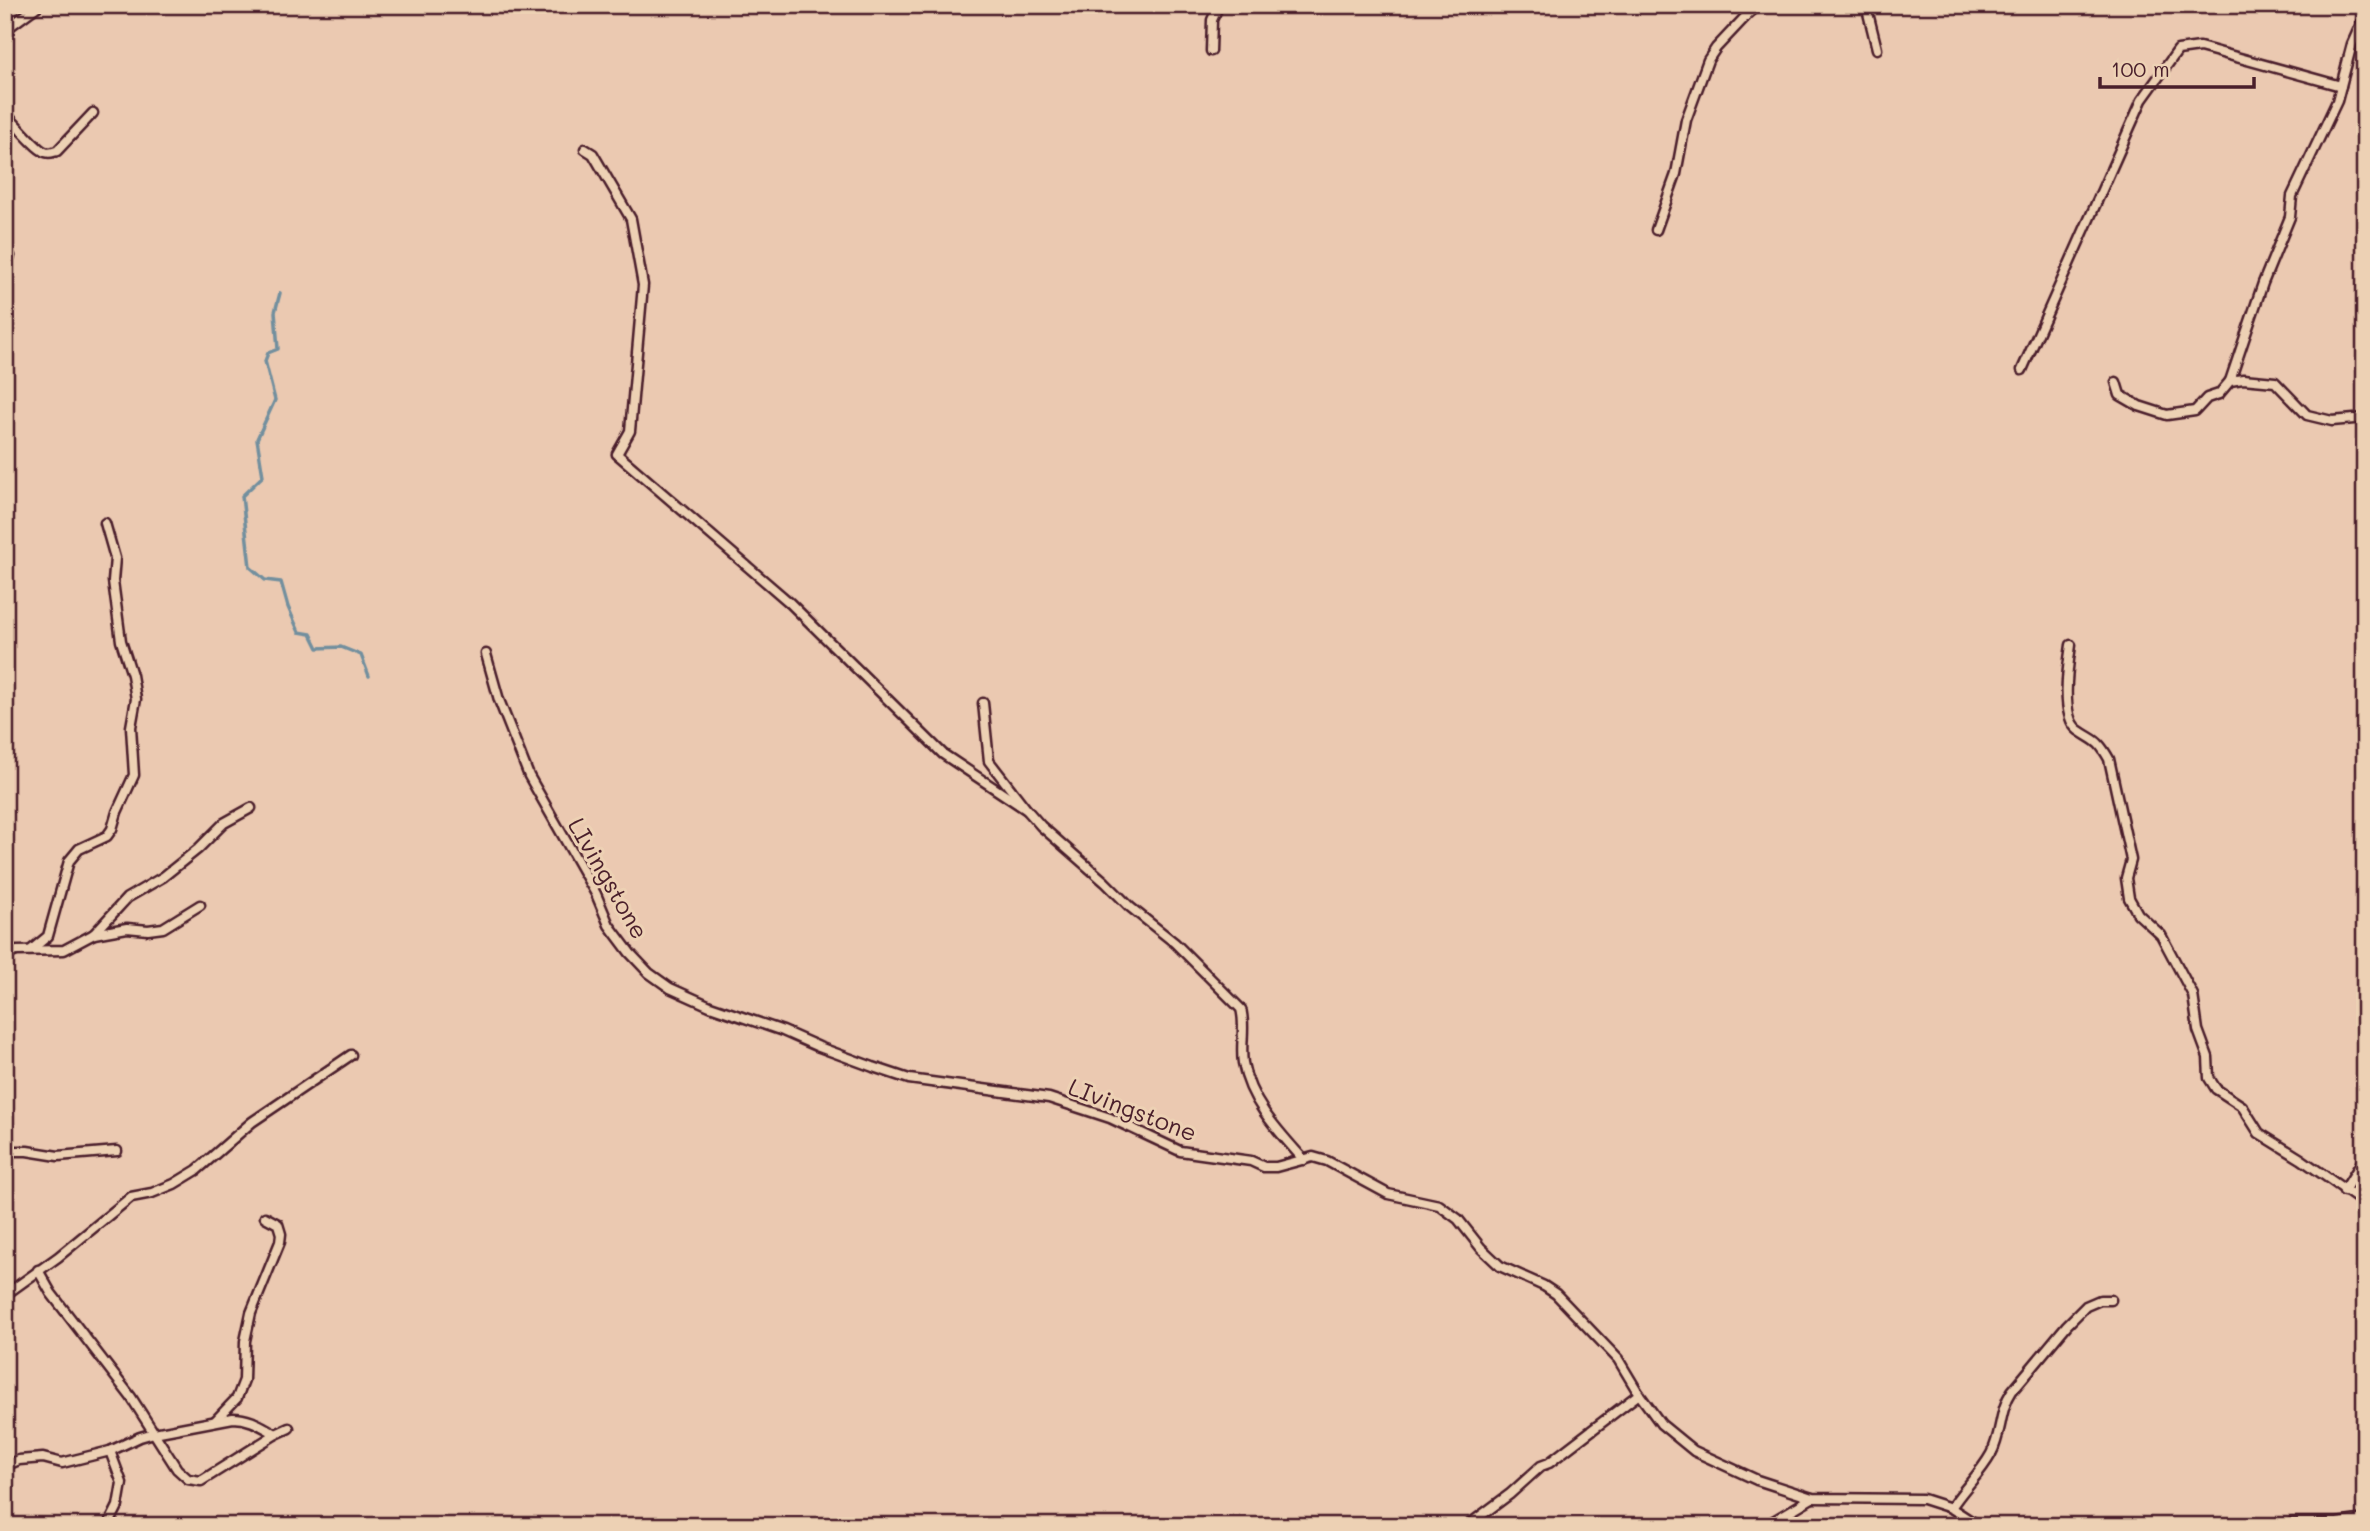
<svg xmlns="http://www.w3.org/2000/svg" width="2370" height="1531" font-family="Mali,sans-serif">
	<rect width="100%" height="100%" fill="#ebc9b1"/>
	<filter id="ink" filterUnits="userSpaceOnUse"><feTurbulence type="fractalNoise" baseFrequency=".0143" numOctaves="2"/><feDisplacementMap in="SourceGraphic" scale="14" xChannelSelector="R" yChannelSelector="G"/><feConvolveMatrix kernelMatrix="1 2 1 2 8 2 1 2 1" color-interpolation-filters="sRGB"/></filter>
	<g filter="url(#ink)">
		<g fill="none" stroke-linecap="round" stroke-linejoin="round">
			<path stroke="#728f9e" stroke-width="3.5" d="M 280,293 L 275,312 L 278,349 L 268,353 L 265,361 L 275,400 L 257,439 L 263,476 L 242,496 L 250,567 L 265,580 L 281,582 L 288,607 L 299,632 L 311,634 L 318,648 L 341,647 L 361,655 L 369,676"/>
			<defs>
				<g id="street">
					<path d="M 1866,5 L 1877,49"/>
					<path d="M 5,30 L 39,5"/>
					<path d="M 1211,51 L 1212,20 L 1219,5"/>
					<path d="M 5,113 C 13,121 37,150 45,152 C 49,154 53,152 57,151 L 93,113"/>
					<path d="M 585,149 L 593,154 L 631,219 L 643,285 L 630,431 L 617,454 L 790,603 L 943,754 L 1027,810"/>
					<path d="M 1656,230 L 1676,174 L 1686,120 L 1708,60 L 1716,48 L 1748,14 L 1754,9 L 1767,5"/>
					<path d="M 5,258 L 10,256"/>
					<path d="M 2022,370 L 2142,100 L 2178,50 L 2200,47 L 2341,86"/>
					<path d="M 2230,381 L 2263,283 L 2290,217 L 2292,196 L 2337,101 L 2352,44 L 2365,15"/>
					<path d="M 2116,382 L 2120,395 L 2139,406 L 2167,415 L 2195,411 L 2207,398 L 2219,394 L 2230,381 L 2243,379 L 2275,382 L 2307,415 L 2332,421 L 2365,418"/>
					<path d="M 2071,645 C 2068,665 2060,717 2078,730 C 2095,742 2097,738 2109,759 L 2131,860 L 2126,878 L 2129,898 L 2138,914 L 2161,935 L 2193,995 L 2198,1030 L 2208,1057 L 2209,1078 L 2216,1089 L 2242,1106 L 2259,1133 L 2301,1159 L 2365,1204"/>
					<path d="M 486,654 L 499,700 L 529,776 L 596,894 L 609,925 L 630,953 L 649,973 L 670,988 L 710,1006 L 783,1031 L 819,1047 L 873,1067 L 909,1079 L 1049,1098 L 1110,1118 L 1180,1151 L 1251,1161 L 1264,1167 L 1276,1167 L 1313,1157 L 1327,1161 L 1388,1194 L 1439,1205 L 1458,1219 L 1481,1248 L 1500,1266 L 1544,1286 L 1556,1294 L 1618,1359 L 1639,1394 L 1661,1424 L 1694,1451 L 1757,1480 L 1812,1498 L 1923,1499 L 1951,1508 L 1979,1526"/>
					<path d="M 983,703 L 989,761 L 1027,810 L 1041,826 L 1105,882 L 1130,907 L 1175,943 L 1241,1009 C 1246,1026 1240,1045 1243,1063 C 1250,1102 1279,1132 1304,1160"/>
					<path d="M 94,934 L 127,928 L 148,930 L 163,928 L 200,905"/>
					<path d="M 31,950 L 48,936 L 69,861 L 79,849 L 107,836 L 112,829 L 117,812 L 134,775 L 131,727 L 136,699 L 132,675 L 121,641 L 113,581 L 115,558 L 105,523"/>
					<path d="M 5,955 L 17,951 L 64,950 L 94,934 L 127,898 L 163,877 L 198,849 L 224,823 L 251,808"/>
					<path d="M 5,1151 L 27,1151 L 58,1156 L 117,1151"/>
					<path d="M 2344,1191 L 2365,1157"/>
					<path d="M 38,1270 L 51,1293 L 131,1397 L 177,1469 L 188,1479 L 201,1481 L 276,1434"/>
					<path d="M 5,1295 L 58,1257 L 131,1197 L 152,1193 L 174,1184 L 197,1170 L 252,1122 L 351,1055"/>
					<path d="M 215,1421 L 237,1398 L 244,1380 L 245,1341 L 251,1313 L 280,1242 L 281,1234 L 278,1224 L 265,1217"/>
					<path d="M 5,1466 L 19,1460 L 43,1458 L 62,1463 L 110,1451 L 140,1437 L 154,1433 L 233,1418 C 250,1418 261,1426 276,1434 L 289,1428"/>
					<path d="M 1951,1508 C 1963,1489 1980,1474 1991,1454 C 2002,1434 1999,1410 2012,1391 L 2067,1325 L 2086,1306 L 2100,1300 L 2111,1300"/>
					<path d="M 108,1526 L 118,1506 L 122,1483 L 110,1451"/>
					<path d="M 1467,1526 L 1510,1494 L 1541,1466 L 1549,1463 L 1639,1394"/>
					<path d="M 1765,1526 L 1812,1498"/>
					<path d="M 2284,1526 L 2292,1523 L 2337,1523 L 2365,1519"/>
				</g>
			</defs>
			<use href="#street" stroke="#4a1f2b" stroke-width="13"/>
			<use href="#street" stroke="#edd1b4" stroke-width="8"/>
		</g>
	</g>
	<g text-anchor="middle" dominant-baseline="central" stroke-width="6" stroke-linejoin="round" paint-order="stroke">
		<g font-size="24" fill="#4a1f2b" stroke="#edd1b4">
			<text transform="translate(609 878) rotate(60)">LIvingstone</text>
			<text transform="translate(1133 1109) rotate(21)">LIvingstone</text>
		</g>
	</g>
	<rect width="2370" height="1531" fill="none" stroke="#edd1b4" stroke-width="28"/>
	<rect x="14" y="14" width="2342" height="1503" fill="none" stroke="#4a1f2b" stroke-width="2.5" filter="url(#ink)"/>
	<path d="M2100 77v10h154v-10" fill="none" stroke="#4a1f2b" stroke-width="3.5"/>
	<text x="2111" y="77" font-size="21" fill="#4a1f2b" stroke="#edd1b4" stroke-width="5" paint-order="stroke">100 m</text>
</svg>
